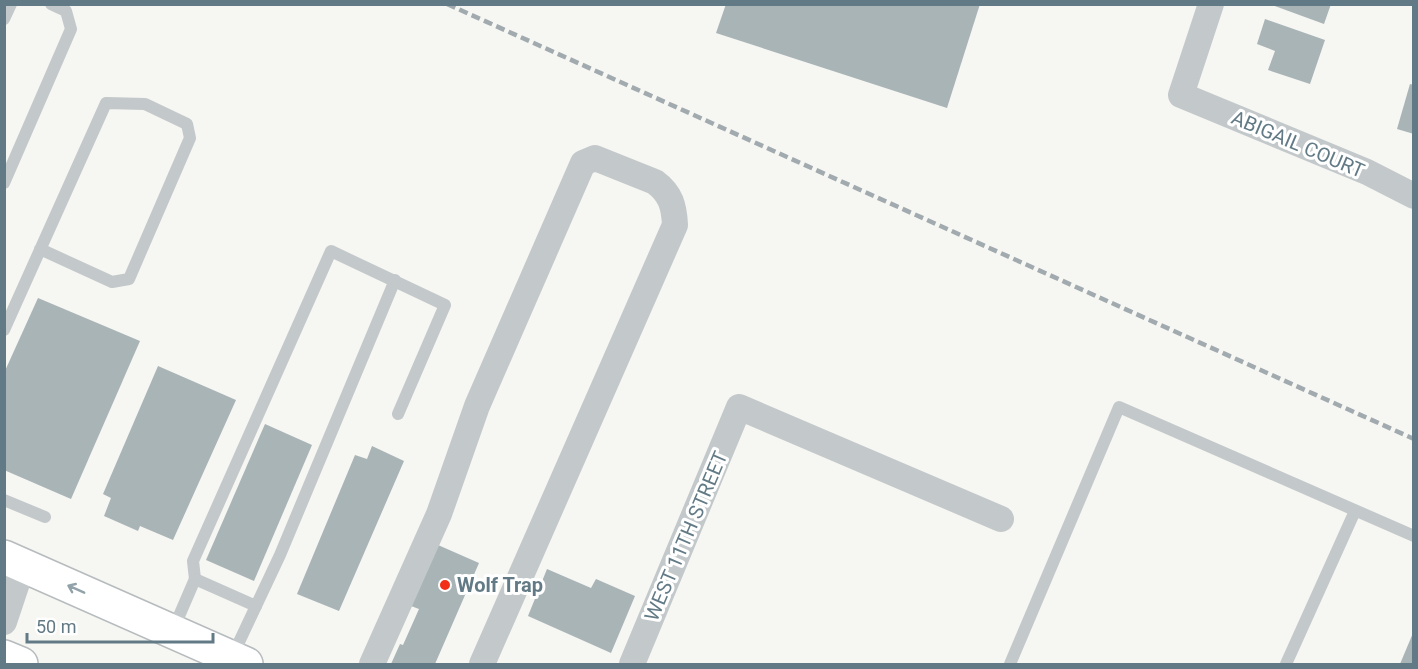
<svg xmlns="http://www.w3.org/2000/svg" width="1418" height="669" font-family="Roboto,sans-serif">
	<rect width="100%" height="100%" fill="#f6f6f2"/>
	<g fill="#a9b4b7">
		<path d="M 726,4 L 980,4 L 947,108 L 716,33 Z"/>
		<path d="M 1269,4 L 1331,4 L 1324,24 Z"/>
		<path d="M 1265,19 L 1325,40 L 1310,84 L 1268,70 L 1275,51 L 1257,44 Z"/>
		<path d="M 1410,84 L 1414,85 L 1414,134 L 1397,129 Z"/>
		<path d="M 38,298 L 140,341 L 71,499 L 4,470 L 4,373 Z"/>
		<path d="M 158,366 L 236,400 L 173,540 L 140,526 L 138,531 L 104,516 L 111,498 L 103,494 Z"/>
		<path d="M 265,424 L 312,445 L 254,581 L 206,560 Z"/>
		<path d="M 372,446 L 404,461 L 339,611 L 297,594 L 355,455 L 367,459 Z"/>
		<path d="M 438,545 L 479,563 L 435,664 L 391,664 L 400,644 L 403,645 L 419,609 L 411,606 Z"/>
		<path d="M 547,569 L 591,588 L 596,579 L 635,596 L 611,653 L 528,616 Z"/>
		<path d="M 1413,633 L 1414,664 L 1400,664 Z"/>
	</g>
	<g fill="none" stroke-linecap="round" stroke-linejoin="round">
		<defs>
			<g id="primary">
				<path d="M 4,557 L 246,664"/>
				<path d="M 4,657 L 21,664"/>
			</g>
		</defs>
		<use href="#primary" stroke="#b6bbbe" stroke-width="36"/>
		<g stroke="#c3c8ca" stroke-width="12">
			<path d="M 4,19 L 11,4"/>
			<path d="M 4,183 L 71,29 L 66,11 L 51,4"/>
			<path d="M 4,330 L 106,103 L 145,104 L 187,124 L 190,138 L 129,279 L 112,282 L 40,249"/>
			<path d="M 4,500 L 45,517"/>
			<path d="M 195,579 L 193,561 L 331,251 L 445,305 L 398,414"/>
			<path d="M 173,630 L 195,579 L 256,606"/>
			<path d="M 232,657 L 280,555 L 395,280"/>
			<path d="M 1010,664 L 1119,407 L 1414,536"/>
			<path d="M 1286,664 L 1355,511"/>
		</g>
		<g stroke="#c3c8ca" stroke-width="26">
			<path d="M 1211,4 L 1181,95 L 1367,172 L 1414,196"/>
			<path d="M 4,622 L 23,565"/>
			<path d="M 372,664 L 439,514 L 477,406 L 583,163 L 595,158 L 655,182 C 671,194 674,206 675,225 L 482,664"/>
			<path d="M 632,664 L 739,407 L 1001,519"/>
		</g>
		<use href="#primary" stroke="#fff" stroke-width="33"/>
		<path stroke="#a1aaae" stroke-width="4.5" stroke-dasharray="9 4.5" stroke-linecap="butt" d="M 447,4 L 1414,439"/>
	</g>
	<defs><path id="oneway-shaft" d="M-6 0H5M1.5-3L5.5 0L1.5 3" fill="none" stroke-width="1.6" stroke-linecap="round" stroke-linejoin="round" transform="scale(1.5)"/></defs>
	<use stroke="#91a2aa" href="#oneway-shaft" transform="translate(76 589) rotate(-156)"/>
	<circle fill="#f13017" stroke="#fff" stroke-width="2" cx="445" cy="585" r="6"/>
	<g text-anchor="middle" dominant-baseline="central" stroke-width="6" stroke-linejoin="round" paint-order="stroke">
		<g font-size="20" fill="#627a85" stroke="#fff">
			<text transform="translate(1298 144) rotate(23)">ABIGAIL COURT</text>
			<text transform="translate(686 536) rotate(-67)">WEST 11TH STREET</text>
		</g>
		<g font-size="20" font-weight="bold" fill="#627a85" stroke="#fff" text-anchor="start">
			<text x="457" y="585">Wolf Trap</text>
		</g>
	</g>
	<rect width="1418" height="669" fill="none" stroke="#627a85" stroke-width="12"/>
	<path d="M27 633v9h186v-9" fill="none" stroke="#627a85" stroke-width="3"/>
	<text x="36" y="633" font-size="18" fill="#627a85" stroke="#ffffff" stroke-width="4.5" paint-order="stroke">50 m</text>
</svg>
